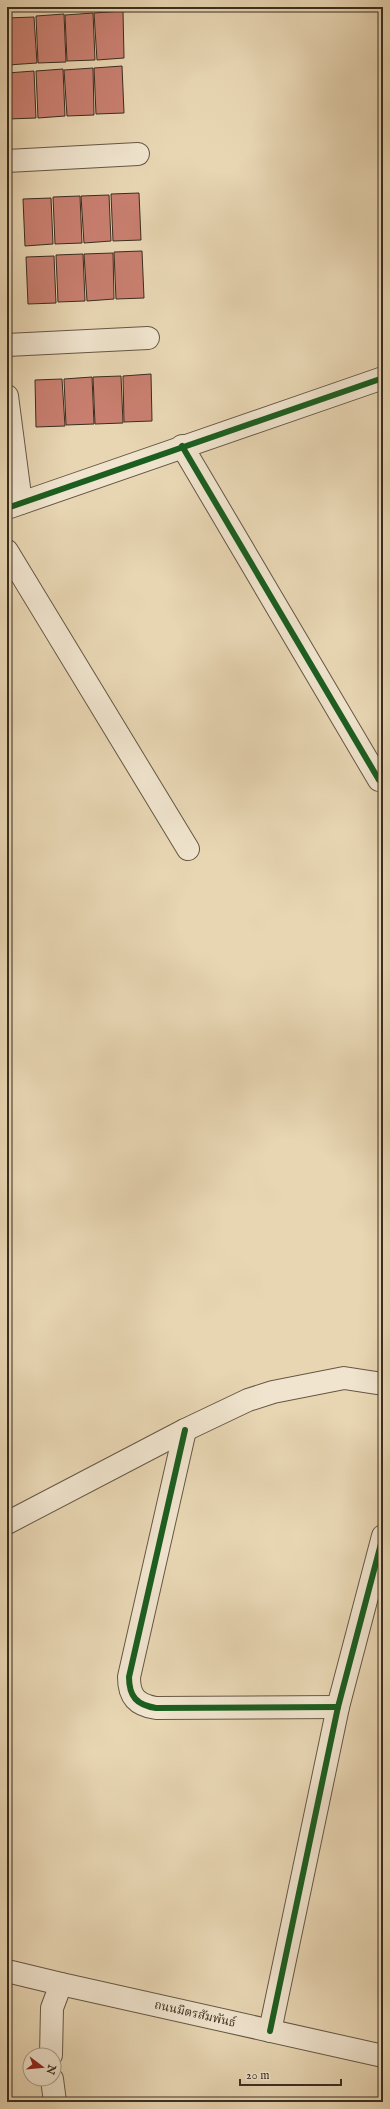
<svg xmlns="http://www.w3.org/2000/svg" width="390" height="2109" font-family="'IM FELL English','Noto Serif Thai',serif">
	<rect width="100%" height="100%" fill="#e8d6b3"/>
	<filter id="stains"><feTurbulence type="fractalNoise" baseFrequency=".005" numOctaves="4"/><feColorMatrix values="0 0 0 0 .2 0 0 0 0 .09 0 0 0 0 .02 0 0 0 .5 -.17"/></filter>
	<radialGradient id="worn" r=".72"><stop offset=".6" stop-color="#630" stop-opacity="0"/><stop offset="1" stop-color="#630" stop-opacity=".3"/></radialGradient>
	<g fill="#c97f70" stroke="#3a2d1f">
		<path d="M 123,11 L 124,58 L 97,60 L 94,13 Z"/>
		<path d="M 93,13 L 95,60 L 67,61 L 65,15 Z"/>
		<path d="M 64,14 L 66,62 L 38,63 L 36,16 Z"/>
		<path d="M 34,17 L 37,63 L 8,65 L 7,18 Z"/>
		<path d="M 122,66 L 124,113 L 96,114 L 94,68 Z"/>
		<path d="M 93,68 L 94,115 L 67,116 L 64,70 Z"/>
		<path d="M 63,69 L 65,116 L 38,118 L 36,71 Z"/>
		<path d="M 34,71 L 36,118 L 8,119 L 7,73 Z"/>
		<path d="M 139,193 L 141,240 L 113,241 L 111,194 Z"/>
		<path d="M 109,195 L 111,241 L 84,243 L 81,196 Z"/>
		<path d="M 80,196 L 82,243 L 55,244 L 53,197 Z"/>
		<path d="M 51,198 L 53,244 L 25,246 L 23,199 Z"/>
		<path d="M 142,251 L 144,298 L 116,299 L 114,252 Z"/>
		<path d="M 113,253 L 114,299 L 87,301 L 84,254 Z"/>
		<path d="M 83,254 L 85,301 L 58,302 L 56,255 Z"/>
		<path d="M 54,256 L 56,303 L 28,304 L 26,257 Z"/>
		<path d="M 151,374 L 152,421 L 124,422 L 123,376 Z"/>
		<path d="M 121,376 L 123,423 L 95,424 L 93,377 Z"/>
		<path d="M 92,377 L 94,424 L 66,425 L 64,379 Z"/>
		<path d="M 62,379 L 65,426 L 36,427 L 35,380 Z"/>
	</g>
	<g fill="none" stroke-linecap="round" stroke-linejoin="round">
		<defs>
			<g id="minor">
				<path d="M 7,161 L 138,154"/>
				<path d="M 7,345 L 148,338"/>
				<path d="M 7,396 L 21,503"/>
				<path d="M 182,446 L 379,780"/>
				<path d="M 7,508 L 383,378"/>
				<path d="M 7,551 L 188,849"/>
				<path d="M 185,1430 L 129,1677 C 129,1697 137,1705 156,1708 L 338,1707"/>
				<path d="M 7,1523 L 185,1430 L 248,1400 L 273,1392 L 344,1378 L 383,1384"/>
				<path d="M 7,1971 L 61,1984 L 383,2056"/>
				<path d="M 270,2031 L 338,1707 L 383,1536"/>
				<path d="M 51,2055 L 52,2008 L 61,1984"/>
				<path d="M 52,2079 L 55,2102"/>
			</g>
		</defs>
		<use href="#minor" stroke="#665744" stroke-width="24"/>
		<use href="#minor" stroke="#f0e4ce" stroke-width="22"/>
		<defs>
			<g id="cycleway">
				<path d="M 182,446 L 379,780"/>
				<path d="M 7,508 L 383,378"/>
				<path d="M 185,1430 L 129,1677 C 129,1697 137,1705 156,1708 L 338,1707"/>
				<path d="M 270,2031 L 338,1707 L 383,1536"/>
			</g>
		</defs>
		<use href="#cycleway" stroke="#f0e4ce" stroke-width="8"/>
		<use href="#cycleway" stroke="#1b5e20" stroke-width="6"/>
	</g>
	<g text-anchor="middle" dominant-baseline="central" stroke-width="3.5" stroke-linejoin="round" paint-order="stroke">
		<g font-size="12" fill="#3a2d1f" stroke="#f0e4ce">
			<text transform="translate(195 2014) rotate(13)">ถนนมิตรสัมพันธ์</text>
		</g>
	</g>
	<rect width="390" height="2109" fill="none" stroke="#e8d6b3" stroke-width="24"/>
	<rect x="8" y="8" width="374" height="2093" fill="none" stroke="#3a2d1f" stroke-width="2"/>
	<rect x="12" y="12" width="366" height="2085" fill="none" stroke="#3a2d1f"/>
	<g transform="translate(42 2067) rotate(106)"><circle r="19" fill="#f0e4ce" stroke="#a79b88"/>
	<path d="M0-3L7 15L0 10L-7 15Z" fill="#8f2418"/>
	<text y="-6" font-size="11" font-weight="bold" text-anchor="middle" fill="#3a2d1f">N</text>
	</g>
	<path d="M240 2079v6h101v-6" fill="none" stroke="#3a2d1f" stroke-width="2"/>
	<text x="246" y="2079" font-size="12" fill="#3a2d1f" stroke="#f0e4ce" stroke-width="3" paint-order="stroke">20 m</text>
	<rect width="100%" height="100%" filter="url(#stains)"/>
	<rect width="100%" height="100%" fill="url(#worn)"/>
</svg>
